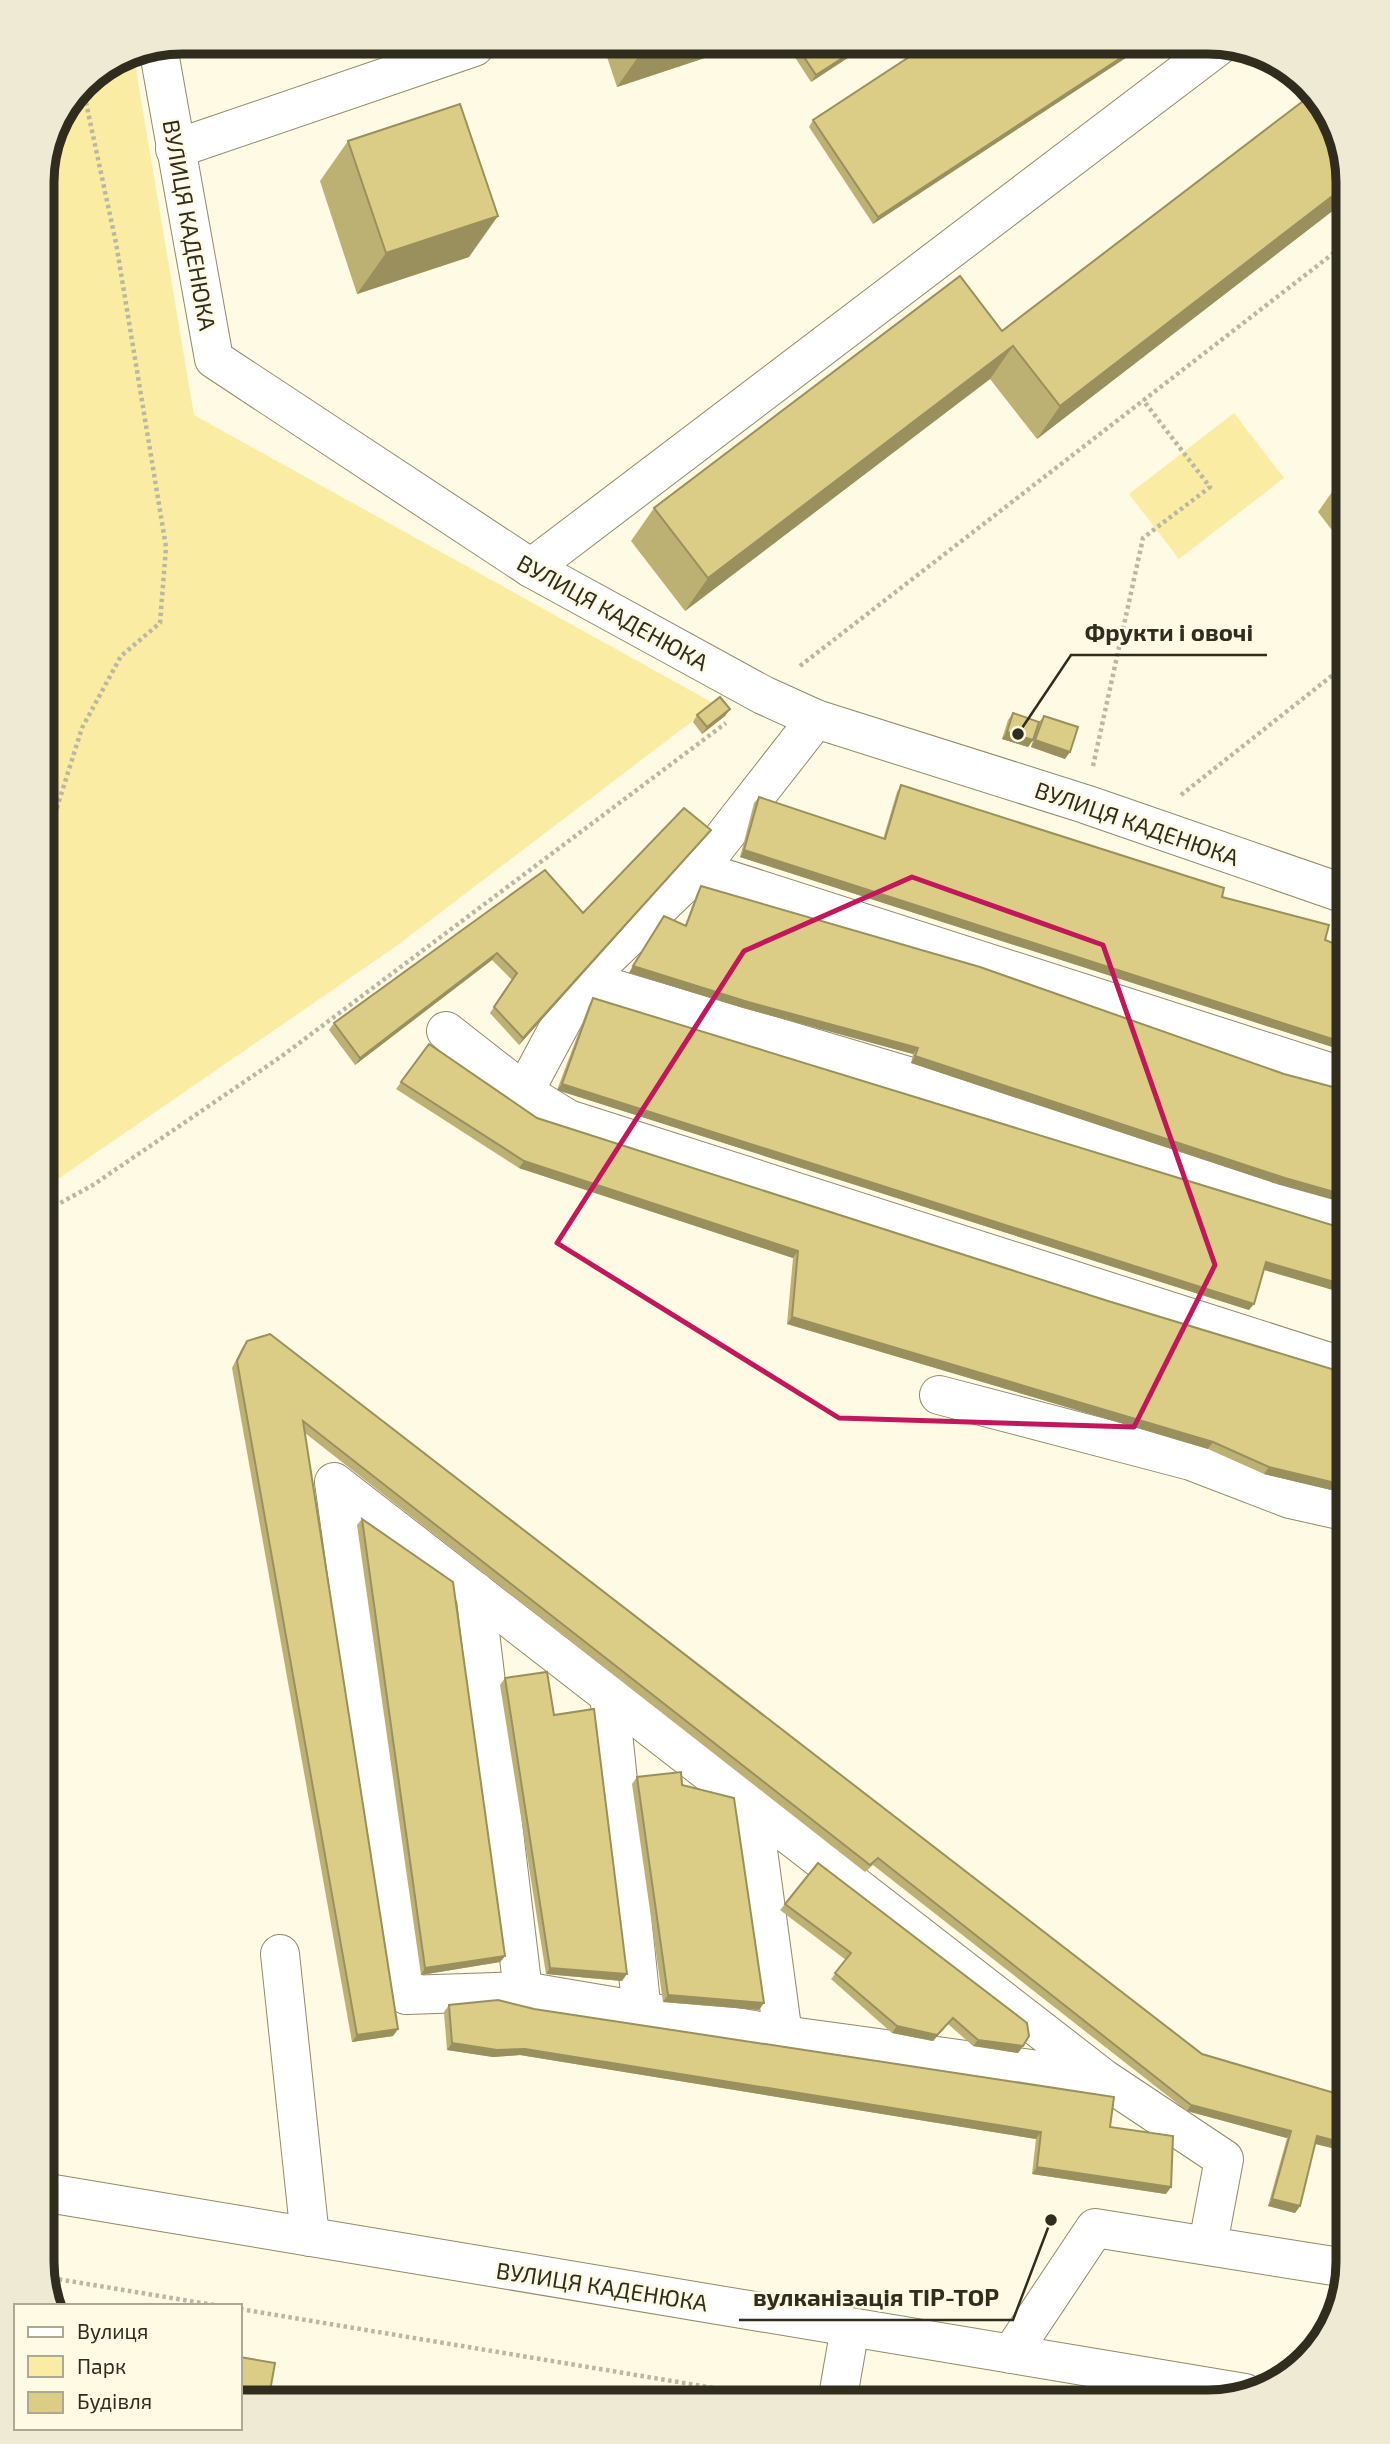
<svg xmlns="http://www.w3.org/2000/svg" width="1390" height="2444" font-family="'Exo 2',sans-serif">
	<rect width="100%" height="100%" fill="#fefae3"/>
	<g fill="#fbeca4">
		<path d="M 133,52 L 194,415 L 715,704 L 395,947 L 42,1190 L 42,174 L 53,128 L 83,83 Z"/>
		<path d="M 1234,413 L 1284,478 L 1179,559 L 1129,494 Z"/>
	</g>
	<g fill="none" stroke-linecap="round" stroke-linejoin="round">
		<defs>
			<g id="minor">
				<path d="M 158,47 L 214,359 L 531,568 L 763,695 L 816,719 L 1085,804 L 1348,895"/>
				<path d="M 175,149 L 474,47 L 475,42"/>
				<path d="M 531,568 L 1221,44"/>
				<path d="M 698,870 L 1348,1078"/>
				<path d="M 584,980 L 945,1087 L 1348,1224"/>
				<path d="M 446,1031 L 524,1092 L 568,1119 L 1348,1368"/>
				<path d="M 524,1092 L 584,980 L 698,870 L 816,719"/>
				<path d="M 939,1395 L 1191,1461 L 1290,1499 L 1348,1512"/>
				<path d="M 475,1591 L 523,1991"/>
				<path d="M 609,1694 L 642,2013"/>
				<path d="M 752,1806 L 783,2035"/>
				<path d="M 280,1954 L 310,2237"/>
				<path d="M 1104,2079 L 783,2035 L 523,1991 L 406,1995 L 334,1482 L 1104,2079 L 1224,2159 L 1208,2244"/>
				<path d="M 42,2192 L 1245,2393"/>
				<path d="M 1011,2354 L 1095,2228 L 1346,2268"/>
				<path d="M 837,2402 L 850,2328"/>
			</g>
		</defs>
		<use href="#minor" stroke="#918a68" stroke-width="40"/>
		<g stroke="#bab7a3" stroke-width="4.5" stroke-dasharray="3.5 3.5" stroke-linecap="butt">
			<path d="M 800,666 L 1348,242"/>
			<path d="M 1093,766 L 1143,538 L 1210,487 L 1143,400"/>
			<path d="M 1181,795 L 1348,663"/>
			<path d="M 42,855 L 82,728 L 121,656 L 160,623 L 166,547 L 116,243 L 82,84"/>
			<path d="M 42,1213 L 93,1185 L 282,1056 L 726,723"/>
			<path d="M 45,2277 L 220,2306"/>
			<path d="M 240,2309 L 798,2402"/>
		</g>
		<use href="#minor" stroke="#fff" stroke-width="38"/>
	</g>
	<g fill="#bdb073">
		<path d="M 602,42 L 744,42 L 741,46 L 617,87 Z"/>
		<path d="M 785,42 L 872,42 L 811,82 Z"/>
		<path d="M 932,42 L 1150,42 L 873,224 L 809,127 L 813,120 Z"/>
		<path d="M 348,141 L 469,257 L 357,294 L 320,181 Z"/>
		<path d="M 1348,182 L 1348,199 L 1037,439 L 990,379 L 685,611 L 631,541 L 654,508 L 1002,331 Z"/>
		<path d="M 1348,473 L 1348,551 L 1318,512 L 1341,479 Z"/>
		<path d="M 730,709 L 725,716 L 702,734 L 693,722 L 697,715 Z"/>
		<path d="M 1013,713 L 1039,722 L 1044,716 L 1065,759 L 1031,747 L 1033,740 L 1028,747 L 1002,739 L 1008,720 Z"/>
		<path d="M 901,785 L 1222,897 L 1348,949 L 1348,1052 L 740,857 L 754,803 L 759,797 L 883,839 L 897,792 Z"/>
		<path d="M 711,830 L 706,836 L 519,1045 L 490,1013 L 512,980 L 492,960 L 355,1065 L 329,1030 L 334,1023 L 583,913 Z"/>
		<path d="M 701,886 L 1280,1185 L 911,1063 L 913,1054 L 743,1008 L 629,973 L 659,923 L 685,925 L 697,893 Z"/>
		<path d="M 593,998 L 1348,1230 L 1348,1341 L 1334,1337 L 1347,1294 L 1264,1270 L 1249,1310 L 557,1090 L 589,1005 Z"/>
		<path d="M 429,1044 L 537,1118 L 1108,1301 L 1348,1374 L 1348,1494 L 1264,1474 L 1208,1449 L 787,1324 L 793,1258 L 519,1168 L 396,1089 Z"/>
		<path d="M 247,1341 L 1202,2054 L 1348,2097 L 1348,2152 L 1315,2144 L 1300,2206 L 1295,2213 L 1268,2206 L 1287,2138 L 1187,2111 L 873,1865 L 865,1872 L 305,1433 L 398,2029 L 393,2036 L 352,2042 L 232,1368 L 242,1348 Z"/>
		<path d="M 362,1519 L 505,1956 L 500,1962 L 421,1975 L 357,1525 Z"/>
		<path d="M 505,1678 L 554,1715 L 622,1981 L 546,1974 L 500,1685 Z"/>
		<path d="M 637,1777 L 682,1785 L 759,2010 L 663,2002 L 632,1784 Z"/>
		<path d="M 785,1904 L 1023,2046 L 1018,2053 L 973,2046 L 948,2024 L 933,2041 L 892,2033 L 831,1979 L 846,1960 L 780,1910 Z"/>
		<path d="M 449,2005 L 534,2009 L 1110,2127 L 1166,2194 L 1032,2174 L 1036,2139 L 520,2055 L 493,2057 L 447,2050 L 444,2012 Z"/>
	</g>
	<g fill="#9a905e">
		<path d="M 659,42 L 744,42 L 741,46 L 617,87 L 645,47 Z"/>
		<path d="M 867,42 L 872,42 L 811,82 L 816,75 Z"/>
		<path d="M 1145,42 L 1150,42 L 873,224 L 878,217 Z"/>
		<path d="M 1348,184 L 1348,199 L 1037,439 L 1060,406 Z"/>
		<path d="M 498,216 L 469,257 L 357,294 L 386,253 Z"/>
		<path d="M 1013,346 L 990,379 L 685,611 L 708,578 Z"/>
		<path d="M 730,709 L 725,716 L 702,734 L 707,727 Z"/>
		<path d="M 1007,732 L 1033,740 L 1028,747 L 1002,739 Z"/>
		<path d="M 1035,740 L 1070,752 L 1065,759 L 1031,747 Z"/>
		<path d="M 711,830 L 706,836 L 519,1045 L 523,1038 Z"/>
		<path d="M 744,850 L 1348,1044 L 1348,1052 L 740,857 Z"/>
		<path d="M 497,953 L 492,960 L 355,1065 L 360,1058 Z"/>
		<path d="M 633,966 L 918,1048 L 913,1054 L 743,1008 L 629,973 Z"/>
		<path d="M 915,1056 L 1348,1196 L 1348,1204 L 1280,1185 L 911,1063 Z"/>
		<path d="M 562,1084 L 1254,1304 L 1249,1310 L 557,1090 Z"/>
		<path d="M 524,1161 L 798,1251 L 793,1258 L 519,1168 Z"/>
		<path d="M 1266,1262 L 1348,1286 L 1348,1292 L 1347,1294 L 1261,1269 Z"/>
		<path d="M 792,1317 L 1213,1442 L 1208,1449 L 787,1324 Z"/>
		<path d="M 1338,1331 L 1348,1333 L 1348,1341 L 1334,1337 Z"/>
		<path d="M 1269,1467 L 1348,1486 L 1348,1494 L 1264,1474 Z"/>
		<path d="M 505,1956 L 500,1962 L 421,1975 L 425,1968 Z"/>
		<path d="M 550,1968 L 627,1974 L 622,1981 L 546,1974 Z"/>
		<path d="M 668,1995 L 764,2003 L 759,2010 L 663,2002 Z"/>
		<path d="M 953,2018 L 933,2041 L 892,2033 L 897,2026 Z"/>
		<path d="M 398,2029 L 393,2036 L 352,2042 L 357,2035 Z"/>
		<path d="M 978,2040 L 1023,2046 L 1018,2053 L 973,2046 Z"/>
		<path d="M 452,2043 L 525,2049 L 1041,2132 L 1036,2139 L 520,2055 L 493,2057 L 447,2050 Z"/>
		<path d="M 1191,2105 L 1291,2131 L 1287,2138 L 1187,2111 Z"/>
		<path d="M 1317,2136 L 1348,2144 L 1348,2152 L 1312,2143 Z"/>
		<path d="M 1037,2167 L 1171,2187 L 1166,2194 L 1032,2174 Z"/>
		<path d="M 1272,2199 L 1300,2206 L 1295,2213 L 1268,2206 Z"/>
	</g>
	<g fill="#dccd86" stroke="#9a905e" stroke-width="2">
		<path d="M 644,42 L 659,42 L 645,47 Z"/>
		<path d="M 794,42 L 867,42 L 816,75 Z"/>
		<path d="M 932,42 L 1145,42 L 878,217 L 813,120 Z"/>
		<path d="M 1311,95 L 1334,121 L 1348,184 L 1060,406 L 1013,346 L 708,578 L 654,508 L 960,276 L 1002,331 Z"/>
		<path d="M 460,104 L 498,216 L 386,253 L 348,141 Z"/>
		<path d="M 1348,473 L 1348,488 L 1341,479 Z"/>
		<path d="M 720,697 L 730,709 L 707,727 L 697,715 Z"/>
		<path d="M 1013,713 L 1039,722 L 1033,740 L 1007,732 Z"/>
		<path d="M 1044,716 L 1078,727 L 1070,752 L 1035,740 Z"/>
		<path d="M 901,785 L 1224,888 L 1222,897 L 1329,925 L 1325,940 L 1348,949 L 1348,1044 L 744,850 L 759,797 L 885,839 Z"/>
		<path d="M 684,808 L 711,830 L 523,1038 L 494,1007 L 517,973 L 497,953 L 360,1058 L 334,1023 L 545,870 L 583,913 Z"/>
		<path d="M 701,886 L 980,967 L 1284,1074 L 1348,1091 L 1348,1196 L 1285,1178 L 915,1056 L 918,1048 L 748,1002 L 633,966 L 664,916 L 686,926 Z"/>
		<path d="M 593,998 L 1348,1230 L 1348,1286 L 1266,1262 L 1254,1304 L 562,1084 Z"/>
		<path d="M 429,1044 L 537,1118 L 1108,1301 L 1348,1374 L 1348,1486 L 1269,1467 L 1213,1442 L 792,1317 L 798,1251 L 524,1161 L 401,1082 Z"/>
		<path d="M 1348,1298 L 1348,1333 L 1338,1331 Z"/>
		<path d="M 270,1334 L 1202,2054 L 1348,2097 L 1348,2144 L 1317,2136 L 1300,2206 L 1272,2199 L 1291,2131 L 1191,2105 L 878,1858 L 870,1865 L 303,1421 L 398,2029 L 357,2035 L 237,1361 L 247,1341 Z"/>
		<path d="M 362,1519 L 453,1582 L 505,1956 L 425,1968 Z"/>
		<path d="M 547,1672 L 554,1715 L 594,1709 L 627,1974 L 550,1968 L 505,1678 Z"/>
		<path d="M 681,1772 L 682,1785 L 734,1798 L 764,2003 L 668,1995 L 637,1777 Z"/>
		<path d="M 818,1863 L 1027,2023 L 1029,2036 L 1023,2046 L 978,2040 L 953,2018 L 937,2035 L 897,2026 L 835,1973 L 851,1953 L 785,1904 Z"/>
		<path d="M 498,2000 L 534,2009 L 1114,2097 L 1110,2127 L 1173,2136 L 1171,2187 L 1037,2167 L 1041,2132 L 525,2049 L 497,2050 L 452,2043 L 449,2005 Z"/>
		<path d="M 240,2357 L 275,2363 L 270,2391 L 331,2402 L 240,2402 Z"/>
	</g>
	<path fill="none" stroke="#c2185b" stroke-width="5" stroke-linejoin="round" d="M 912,877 L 1103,945 L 1215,1265 L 1134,1427 L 839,1418 L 557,1243 L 744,951 Z"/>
	<g text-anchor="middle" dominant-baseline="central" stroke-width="5" stroke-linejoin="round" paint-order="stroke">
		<g font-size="23" fill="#302d1f" stroke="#fefae3">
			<text transform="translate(190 225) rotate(80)">ВУЛИЦЯ КАДЕНЮКА</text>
			<text transform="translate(613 612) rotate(29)">ВУЛИЦЯ КАДЕНЮКА</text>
			<text transform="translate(1137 823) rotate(19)">ВУЛИЦЯ КАДЕНЮКА</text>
			<text transform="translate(602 2286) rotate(9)">ВУЛИЦЯ КАДЕНЮКА</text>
		</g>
	</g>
	<path d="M0 0H1390V2444H0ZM182 54H1208A128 128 0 0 1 1336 182V2262A128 128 0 0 1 1208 2390H182A128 128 0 0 1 54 2262V182A128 128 0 0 1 182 54Z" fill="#eeead3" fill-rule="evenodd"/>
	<path fill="none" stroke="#302d1f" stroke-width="9" d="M182 54H1208A128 128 0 0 1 1336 182V2262A128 128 0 0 1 1208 2390H182A128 128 0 0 1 54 2262V182A128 128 0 0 1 182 54Z"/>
	<path fill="none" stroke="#302d1f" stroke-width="2.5" d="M1018 734L1071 655H1267M1051 2220L1013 2320H739"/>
	<g fill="#302d1f" stroke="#fefae3" stroke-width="2.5">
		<circle cx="1018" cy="734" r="7"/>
		<circle cx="1051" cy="2220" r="7"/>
	</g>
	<g font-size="24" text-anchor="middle" font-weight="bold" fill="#302d1f" stroke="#fefae3" stroke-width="5" stroke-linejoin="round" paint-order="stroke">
		<text x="1169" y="641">Фрукти і овочі</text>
		<text x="876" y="2306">вулканізація TIP-TOP</text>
	</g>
	<rect x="14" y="2304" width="228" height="126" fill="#fefae3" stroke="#aca895" stroke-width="2"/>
	<rect x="28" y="2327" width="35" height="10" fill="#ffffff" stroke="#aca895" stroke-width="2"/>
	<text x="77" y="2339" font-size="21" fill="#302d1f">Вулиця</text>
	<rect x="28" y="2356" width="35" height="21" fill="#fbeca4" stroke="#aca895" stroke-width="2"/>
	<text x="77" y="2374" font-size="21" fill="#302d1f">Парк</text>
	<rect x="28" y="2392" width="35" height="21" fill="#dccd86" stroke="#aca895" stroke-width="2"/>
	<text x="77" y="2409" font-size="21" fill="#302d1f">Будівля</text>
</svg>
